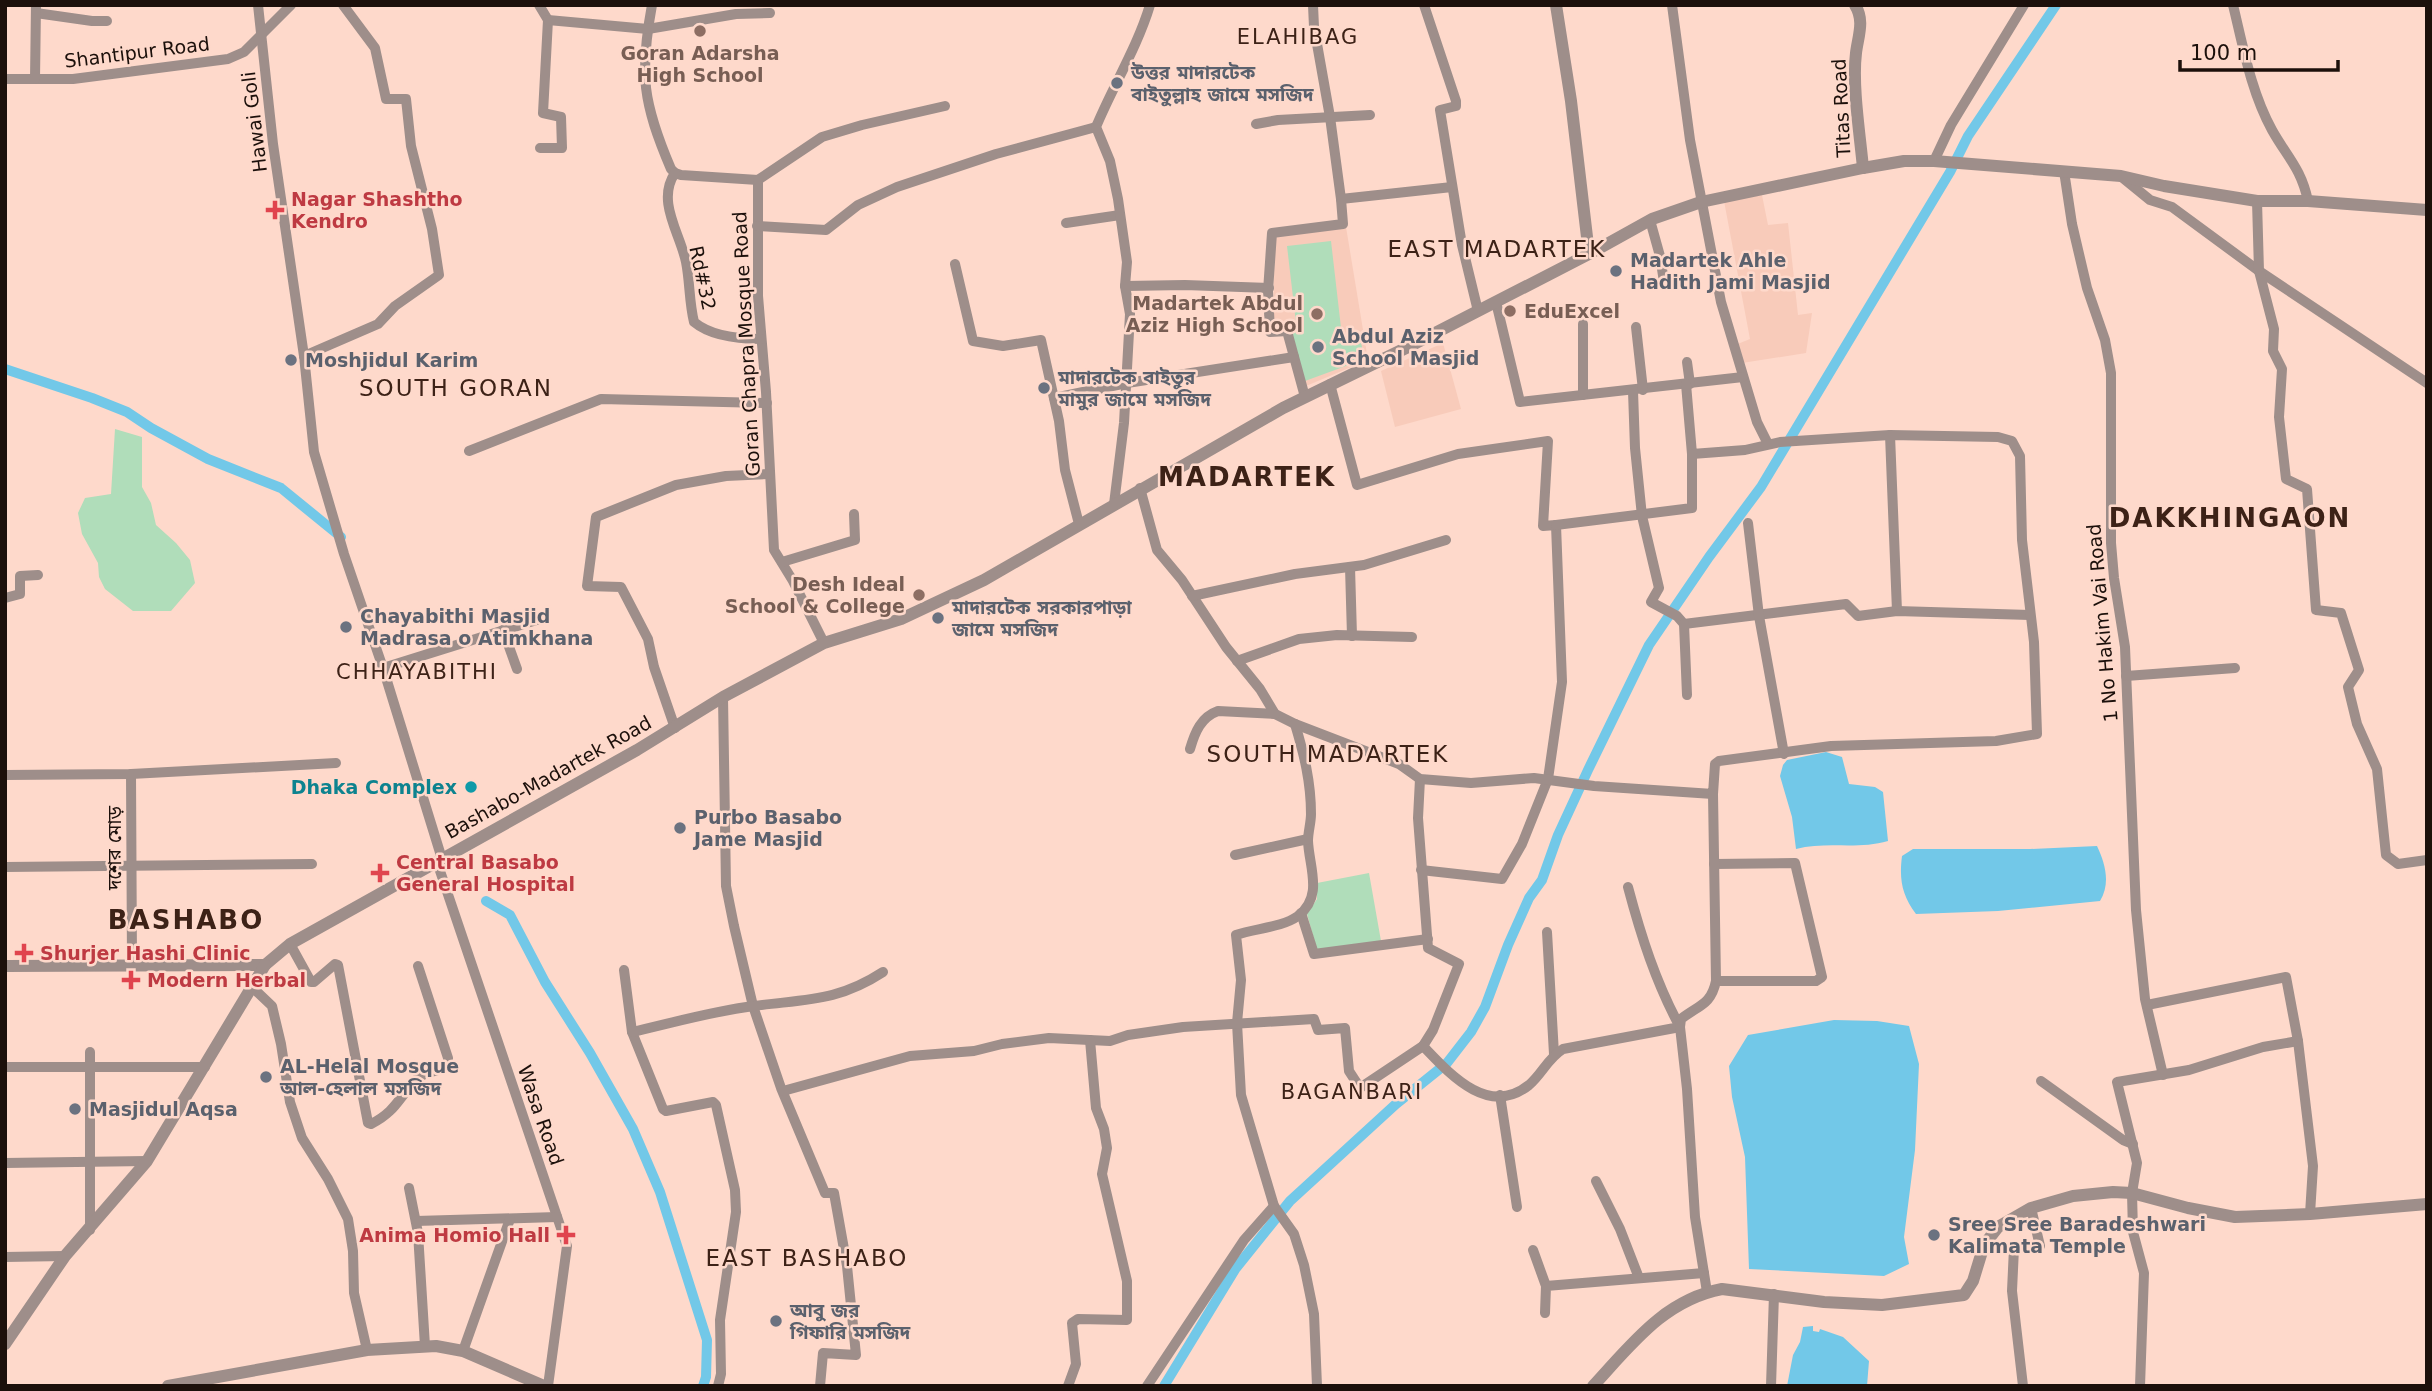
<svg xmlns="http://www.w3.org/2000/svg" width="2432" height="1391" font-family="'DejaVu Sans','Noto Sans Bengali',sans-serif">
	<rect width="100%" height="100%" fill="#fed9cb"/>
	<g fill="#f8cbba">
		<path d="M 1762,195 L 1768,225 L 1788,223 L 1798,315 L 1812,313 L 1806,353 L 1742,363 L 1735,345 L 1750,339 L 1724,201 Z"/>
		<path d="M 1346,227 L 1368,360 L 1306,386 L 1291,328 L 1273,326 L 1275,235 Z"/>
		<path d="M 1443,343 L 1461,409 L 1395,427 L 1381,371 Z"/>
	</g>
	<g fill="#b0ddba">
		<path d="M 1331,241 L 1343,345 L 1361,343 L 1365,359 L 1305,381 L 1290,328 L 1296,323 L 1287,246 Z"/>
		<path d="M 115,429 L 142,437 L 142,487 L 151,503 L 156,525 L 176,543 L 190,560 L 195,583 L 171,611 L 133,611 L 105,589 L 99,577 L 98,563 L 82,534 L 78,513 L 85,498 L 111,494 Z"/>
		<path d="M 1369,873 L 1381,941 L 1317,950 L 1307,914 L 1317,899 L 1317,883 Z"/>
	</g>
	<g fill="#72c8e8">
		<path d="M 1826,752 L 1842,757 L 1849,784 L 1875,787 L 1883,792 L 1888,841 C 1858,850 1826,841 1796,849 L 1792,817 L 1780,776 L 1783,765 L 1787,760 Z"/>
		<path d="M 2097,846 C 2105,863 2111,883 2100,901 L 1998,911 L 1916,914 C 1902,895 1899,880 1902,856 L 1913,849 L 2030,849 Z"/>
		<path d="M 1834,1020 L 1877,1021 L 1909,1026 L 1919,1064 L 1915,1150 L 1904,1237 L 1909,1264 L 1884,1276 L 1749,1269 L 1745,1157 L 1732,1097 L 1729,1066 L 1748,1035 Z"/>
		<path d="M 1813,1326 L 1813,1331 L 1819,1332 L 1820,1329 L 1843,1337 L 1869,1361 L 1867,1386 L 1787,1386 L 1793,1355 L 1800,1342 L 1803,1327 Z"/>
	</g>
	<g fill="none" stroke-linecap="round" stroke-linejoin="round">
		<g stroke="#72c8e8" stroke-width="10">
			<path d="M 5,369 L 92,398 L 127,412 L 151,428 L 208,459 L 281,488 L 341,537"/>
			<path d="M 486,901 L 510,915 L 545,982 L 590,1053 L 633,1129 L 660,1192 L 707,1340 L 706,1377 L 703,1386"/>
			<path d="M 1164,1386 L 1236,1268 L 1290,1201 L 1396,1104 L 1447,1063 L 1471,1032 L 1485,1007 L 1508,945 L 1529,898 L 1542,880 L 1558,835 L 1588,770 L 1649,645 L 1709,557 L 1761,487 L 1950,172 L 1968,136 L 2056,5"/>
		</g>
		<g stroke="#9e8e8a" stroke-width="10">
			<path d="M 258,5 L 273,144 L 304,356 L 314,452 L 344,554 L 383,668 L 442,859"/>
			<path d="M 539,5 L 548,20 L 543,113 L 561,117 L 562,148 L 540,148"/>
			<path d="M 652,5 C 639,75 643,103 671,169 L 675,173 L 681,175 L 758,180 L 758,296 L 766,392 L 774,550 L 793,581 L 824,643"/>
			<path d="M 1313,5 L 1314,27 L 1330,117 L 1341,199"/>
			<path d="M 1424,5 L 1456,101 L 1456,106 L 1440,110 L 1462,245 L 1478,311"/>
			<path d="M 1672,5 L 1690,140 L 1721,302 L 1757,422 L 1768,444"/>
			<path d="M 2233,5 C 2243,46 2251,92 2272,130 C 2287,157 2301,168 2308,201"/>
			<path d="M 36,13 L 92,21 L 107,21"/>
			<path d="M 548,20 L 648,29 L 736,14 L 770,13"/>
			<path d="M 5,79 L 73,79 L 228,59 L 244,52 L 291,5"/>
			<path d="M 35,79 L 36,5"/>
			<path d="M 1256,124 L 1278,120 L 1370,115"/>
			<path d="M 1934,161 L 1951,125 L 2024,5"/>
			<path d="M 2064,171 L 2072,224 L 2087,288 L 2105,340 L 2111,373 L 2111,543 L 2114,578 L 2125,647 L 2136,910 L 2145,999 L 2163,1075"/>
			<path d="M 675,173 C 656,201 680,233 686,262 C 690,282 689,302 694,322 C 712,337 740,339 761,339"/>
			<path d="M 2123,178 L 2150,200 L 2172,207 L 2259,271 L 2427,383"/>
			<path d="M 758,180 L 822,137 L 862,125 L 945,106"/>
			<path d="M 2257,201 L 2259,271 L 2274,329 L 2273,351 L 2282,369 L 2279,417 L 2286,479 L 2307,489 L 2316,610 L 2341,613 L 2359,670 L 2348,687 L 2357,724 L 2377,769 L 2386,855 L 2398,864 L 2427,860"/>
			<path d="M 1650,220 L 1660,256 L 1664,282"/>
			<path d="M 1066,223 L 1120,215"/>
			<path d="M 757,226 L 826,230 L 858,205 L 897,187 L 996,154 L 1096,127"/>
			<path d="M 955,264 L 973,341 L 1003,346 L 1041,340 L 1059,421 L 1065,470 L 1079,524"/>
			<path d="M 1125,286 L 1185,285 L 1269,288"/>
			<path d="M 1496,302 L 1520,402 L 1743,377"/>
			<path d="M 1583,324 L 1583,395"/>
			<path d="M 1636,327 L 1643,390"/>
			<path d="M 304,356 L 378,324 L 395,306 L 439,275 L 432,229 L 411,146 L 406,99 L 386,99 L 375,48 L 343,5"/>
			<path d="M 1687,362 L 1690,384"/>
			<path d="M 1330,384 L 1357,485 L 1458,454 L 1548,441 L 1543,526 L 1556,525 L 1562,682 L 1548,779 L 1522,844 L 1502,879 L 1421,870"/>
			<path d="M 1633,391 L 1635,448 L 1642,516 L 1659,588 L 1651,602 L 1677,616 L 1684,624 L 1846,604 L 1858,616 L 1897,611 L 2030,615"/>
			<path d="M 1305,397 L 1287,331 L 1270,332 L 1268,291 L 1272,233 L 1343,224 L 1341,199 L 1452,187"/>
			<path d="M 1054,398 L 1127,383 L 1294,357"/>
			<path d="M 1890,435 L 1897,611"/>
			<path d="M 469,451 L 601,399 L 767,403"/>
			<path d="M 1140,488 L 1157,550 L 1182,580 L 1226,647 L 1260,689 L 1275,714 L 1295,724 L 1399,764 L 1420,779 L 1471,783 L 1534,778 L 1594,786 L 1713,794 L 1715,764 L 1719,761 L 1831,746 L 1996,741 L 2037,734 L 2034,642 L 2022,540 L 2020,456 L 2012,441 L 1998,437 L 1890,435 L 1780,442 L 1745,450 L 1692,454 L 1686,384"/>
			<path d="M 1114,504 L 1124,423 L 1130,314 L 1125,286 L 1127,262 L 1118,199 L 1110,161 L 1096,127 C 1113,86 1137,48 1150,5"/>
			<path d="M 1748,523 L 1759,616 L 1784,754"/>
			<path d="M 1556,525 L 1692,508 L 1692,454"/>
			<path d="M 782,562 L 855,540 L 854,514"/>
			<path d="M 1350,567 L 1352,636"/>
			<path d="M 1192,596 L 1295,574 L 1364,565 L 1446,540"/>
			<path d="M 5,598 L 20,594 L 20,576 L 38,575"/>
			<path d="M 1684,624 L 1687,695"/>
			<path d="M 503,630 L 517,669"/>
			<path d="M 1237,661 L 1299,639 L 1337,635 L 1412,637"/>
			<path d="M 383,668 L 546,617"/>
			<path d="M 2126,676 L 2235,668"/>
			<path d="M 723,697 L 726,886 L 734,926 L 753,1006 L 781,1088 L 825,1193 L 834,1193 L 847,1266 L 856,1355 L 823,1353 L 820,1386"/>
			<path d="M 1295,724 C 1304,754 1311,782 1311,814 C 1311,823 1308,832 1308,841 C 1309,867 1324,896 1298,916 C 1281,928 1255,928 1236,935 L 1241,980 L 1237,1023 L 1241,1095 L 1274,1206 L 1294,1234 L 1304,1265 L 1314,1314 L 1317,1386"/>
			<path d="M 675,728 L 654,667 L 648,639 L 621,587 L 587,586 L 596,517 L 676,485 L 726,476 L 770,474"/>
			<path d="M 1190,749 C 1195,732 1201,717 1218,711 L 1275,714"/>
			<path d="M 131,774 L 132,964"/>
			<path d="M 5,775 L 131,774 L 336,763"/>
			<path d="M 1420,779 L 1418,818 L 1428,948 L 1459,964 L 1433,1030 L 1423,1046"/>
			<path d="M 1235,855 L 1308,839"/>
			<path d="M 437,862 L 567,1246 L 548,1386"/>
			<path d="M 1714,864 L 1795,863 L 1822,977 L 1816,981 L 1716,981"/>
			<path d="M 5,867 L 312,864"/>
			<path d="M 1301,913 L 1314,954 L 1428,939"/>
			<path d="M 1547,932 L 1554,1054"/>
			<path d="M 290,944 L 311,982 L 314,982 L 335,964 L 338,965 L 368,1123 L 371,1124 C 397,1111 399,1096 418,1078 C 426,1071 439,1072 448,1065 L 448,1058 L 418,966"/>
			<path d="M 624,970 L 632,1032 L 663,1109 L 666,1111 L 713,1102 L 716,1105 L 735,1190 L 736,1212 L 720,1320 L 721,1374 L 718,1386"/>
			<path d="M 251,986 L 272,1006 L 281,1044 L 290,1102 L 302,1138 L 328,1179 L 348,1219 L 353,1251 L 354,1293 L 367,1350"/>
			<path d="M 2147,1005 L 2286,977 L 2298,1041 L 2313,1166 L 2310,1214"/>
			<path d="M 632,1032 C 672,1023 713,1011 754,1006 C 805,999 837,1002 883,972"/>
			<path d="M 5,1067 L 205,1067"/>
			<path d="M 2041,1081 L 2123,1140 L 2133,1144"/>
			<path d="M 783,1091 L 910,1056 L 974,1051 L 1002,1044 L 1049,1038 L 1110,1041 L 1128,1035 L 1183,1027 L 1314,1019 L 1318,1030 L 1345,1028 L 1349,1071 L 1360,1088 L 1423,1046 C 1449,1073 1488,1118 1529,1085 C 1542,1074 1548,1058 1563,1049 L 1680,1027 C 1656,983 1641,936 1628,887"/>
			<path d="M 1500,1095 L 1517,1207"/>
			<path d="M 5,1163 L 147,1161"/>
			<path d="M 1596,1181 L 1620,1229 L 1639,1278"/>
			<path d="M 409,1188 L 418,1233 L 425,1346"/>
			<path d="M 416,1221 L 557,1217"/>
			<path d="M 90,1230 L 90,1052"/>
			<path d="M 1533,1250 L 1546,1286"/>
			<path d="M 5,1257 L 65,1256"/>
			<path d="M 1707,1292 L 1695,1217 L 1687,1089 L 1680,1027 L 1681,1019 C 1699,1005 1711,1005 1716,981 L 1713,794"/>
			<path d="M 1545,1313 L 1546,1286 L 1704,1273"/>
			<path d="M 463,1351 L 510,1219"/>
			<path d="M 1068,1386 L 1076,1364 L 1072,1323 L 1078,1319 L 1127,1320 L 1127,1281 L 1102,1174 L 1107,1148 L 1104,1129 L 1096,1108 L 1090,1040"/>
			<path d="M 1147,1386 L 1244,1240 L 1274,1206"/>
			<path d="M 1771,1386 L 1774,1294"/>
			<path d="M 2023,1386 L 2012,1291 L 2014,1248 L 2040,1246 L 2031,1208"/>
			<path d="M 2140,1386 L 2144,1273 L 2133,1232 L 2132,1193 L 2137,1163 L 2117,1082 L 2189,1070 L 2263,1047 L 2298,1041"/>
		</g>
		<g stroke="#9e8e8a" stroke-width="12">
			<path d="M 1556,5 L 1571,101 L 1589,254"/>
			<path d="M 1855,5 C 1865,21 1858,36 1856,53 C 1852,85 1860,135 1863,168"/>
			<path d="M 5,966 L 265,965 L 290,944 L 637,750 L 723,697 L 824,643 L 901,619 L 984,580 L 1283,408 L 1408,347 L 1589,254 L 1652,219 L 1701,202 L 1863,168 L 1904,161 L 1934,161 L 2121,176 L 2164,186 L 2257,201 L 2308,201 L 2427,210"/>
			<path d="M 5,1344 L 65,1256 L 147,1161 L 265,965"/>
			<path d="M 168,1386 L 367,1350 L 436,1346 L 463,1351 L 544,1386"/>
			<path d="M 1593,1386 C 1631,1345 1664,1300 1722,1289 L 1824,1302 L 1882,1305 L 1964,1295 L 1973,1281 L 1984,1245 L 1998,1227 L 2031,1208 L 2073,1196 L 2113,1192 L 2132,1193 L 2188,1208 L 2235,1217 L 2310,1214 L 2427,1204"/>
		</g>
	</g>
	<g fill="#8d6e63" stroke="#fed9cb" stroke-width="2.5">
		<circle cx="700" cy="31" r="7"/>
		<circle cx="1510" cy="311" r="7"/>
		<circle cx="1317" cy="314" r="7"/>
		<circle cx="919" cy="595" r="7"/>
	</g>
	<g fill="#6b7280" stroke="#fed9cb" stroke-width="2.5">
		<circle cx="1117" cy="83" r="7"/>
		<circle cx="1616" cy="271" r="7"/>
		<circle cx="1318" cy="347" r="7"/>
		<circle cx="291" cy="360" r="7"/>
		<circle cx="1044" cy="388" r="7"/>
		<circle cx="938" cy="618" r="7"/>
		<circle cx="346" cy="627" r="7"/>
		<circle cx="680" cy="828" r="7"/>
		<circle cx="266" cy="1077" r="7"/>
		<circle cx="75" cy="1109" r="7"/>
		<circle cx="1934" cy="1235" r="7"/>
		<circle cx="776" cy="1321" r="7"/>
	</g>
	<g fill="#e0444e" stroke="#fed9cb" stroke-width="2.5">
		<path d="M271.5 199.5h7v7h7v7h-7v7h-7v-7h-7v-7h7z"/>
		<path d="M376.5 862.5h7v7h7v7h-7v7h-7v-7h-7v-7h7z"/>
		<path d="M20.5 942.5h7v7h7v7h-7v7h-7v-7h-7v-7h7z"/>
		<path d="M127.5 969.5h7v7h7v7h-7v7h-7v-7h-7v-7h7z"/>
		<path d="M562.5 1224.5h7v7h7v7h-7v7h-7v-7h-7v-7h7z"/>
	</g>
	<circle fill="#0f9aa8" stroke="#fed9cb" stroke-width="2.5" cx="471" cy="787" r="7"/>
	<g text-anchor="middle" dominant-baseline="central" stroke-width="5" stroke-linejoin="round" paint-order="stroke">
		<g font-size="19" fill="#1c100b" stroke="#fed9cb">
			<text transform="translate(137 52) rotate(-7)">Shantipur Road</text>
			<text transform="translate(1841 108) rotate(-93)">Titas Road</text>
			<text transform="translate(254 122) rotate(-97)">Hawai Goli</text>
			<text transform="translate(703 278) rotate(78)">Rd#32</text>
			<text transform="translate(746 344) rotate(-93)">Goran Chapra Mosque Road</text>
			<text transform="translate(2102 623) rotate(-95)">1 No Hakim Vai Road</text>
			<text transform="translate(548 777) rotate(-29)">Bashabo-Madartek Road</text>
			<text transform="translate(114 848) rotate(-90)">দশের মোড়</text>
			<text transform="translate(541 1115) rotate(71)">Wasa Road</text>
		</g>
		<g font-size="19" font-weight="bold" fill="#785e54" stroke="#fed9cb" text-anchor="end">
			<text x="700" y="53" text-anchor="middle">Goran Adarsha<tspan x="700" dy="22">High School</tspan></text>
			<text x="1303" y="303">Madartek Abdul<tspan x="1303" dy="22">Aziz High School</tspan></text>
			<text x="1524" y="311" text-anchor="start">EduExcel</text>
			<text x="905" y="584">Desh Ideal<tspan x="905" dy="22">School &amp; College</tspan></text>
		</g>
		<g font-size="19" font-weight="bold" fill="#5b616d" stroke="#fed9cb" text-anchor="start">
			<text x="1131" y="72">উত্তর মাদারটেক<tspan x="1131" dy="22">বাইতুল্লাহ জামে মসজিদ</tspan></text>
			<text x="1630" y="260">Madartek Ahle<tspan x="1630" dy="22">Hadith Jami Masjid</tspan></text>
			<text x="1332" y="336">Abdul Aziz<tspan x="1332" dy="22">School Masjid</tspan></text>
			<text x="305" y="360">Moshjidul Karim</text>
			<text x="1058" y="377">মাদারটেক বাইতুর<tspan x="1058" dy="22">মামুর জামে মসজিদ</tspan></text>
			<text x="952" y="607">মাদারটেক সরকারপাড়া<tspan x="952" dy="22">জামে মসজিদ</tspan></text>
			<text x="360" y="616">Chayabithi Masjid<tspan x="360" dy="22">Madrasa o Atimkhana</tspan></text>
			<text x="694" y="817">Purbo Basabo<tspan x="694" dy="22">Jame Masjid</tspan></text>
			<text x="280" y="1066">AL-Helal Mosque<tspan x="280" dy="22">আল-হেলাল মসজিদ</tspan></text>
			<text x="89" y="1109">Masjidul Aqsa</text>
			<text x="1948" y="1224">Sree Sree Baradeshwari<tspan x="1948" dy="22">Kalimata Temple</tspan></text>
			<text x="790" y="1310">আবু জর<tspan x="790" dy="22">গিফারি মসজিদ</tspan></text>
		</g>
		<g font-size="19" font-weight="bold" fill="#be3a42" stroke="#fed9cb" text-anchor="start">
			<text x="291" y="199">Nagar Shashtho<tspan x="291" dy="22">Kendro</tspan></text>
			<text x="396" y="862">Central Basabo<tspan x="396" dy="22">General Hospital</tspan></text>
			<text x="40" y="953">Shurjer Hashi Clinic</text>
			<text x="147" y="980">Modern Herbal</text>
			<text x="550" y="1235" text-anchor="end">Anima Homio Hall</text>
		</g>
		<g font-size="19" font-weight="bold" fill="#0d838f" stroke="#fed9cb" text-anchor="end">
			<text x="457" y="787">Dhaka Complex</text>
		</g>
		<g font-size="21" letter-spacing="2" fill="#3d2217" stroke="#fed9cb">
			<text x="1298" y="37">ELAHIBAG</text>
			<text x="417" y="672">CHHAYABITHI</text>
			<text x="1352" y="1092">BAGANBARI</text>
		</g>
		<g font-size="23" letter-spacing="2" fill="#3d2217" stroke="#fed9cb">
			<text x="1497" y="249">EAST MADARTEK</text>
			<text x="456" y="388">SOUTH GORAN</text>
			<text x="1328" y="754">SOUTH MADARTEK</text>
			<text x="807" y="1258">EAST BASHABO</text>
		</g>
		<g font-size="26" font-weight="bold" letter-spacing="2" fill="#3d2217" stroke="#fed9cb">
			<text x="1247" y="477">MADARTEK</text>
			<text x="2230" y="518">DAKKHINGAON</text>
			<text x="186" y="920">BASHABO</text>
		</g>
	</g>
	<rect width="2432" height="1391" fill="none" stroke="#1c100b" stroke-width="14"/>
	<path d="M2180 60v10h158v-10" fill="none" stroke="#1c100b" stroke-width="3.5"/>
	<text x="2190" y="60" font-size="21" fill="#1c100b" stroke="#fed9cb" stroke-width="5" paint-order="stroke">100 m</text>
</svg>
